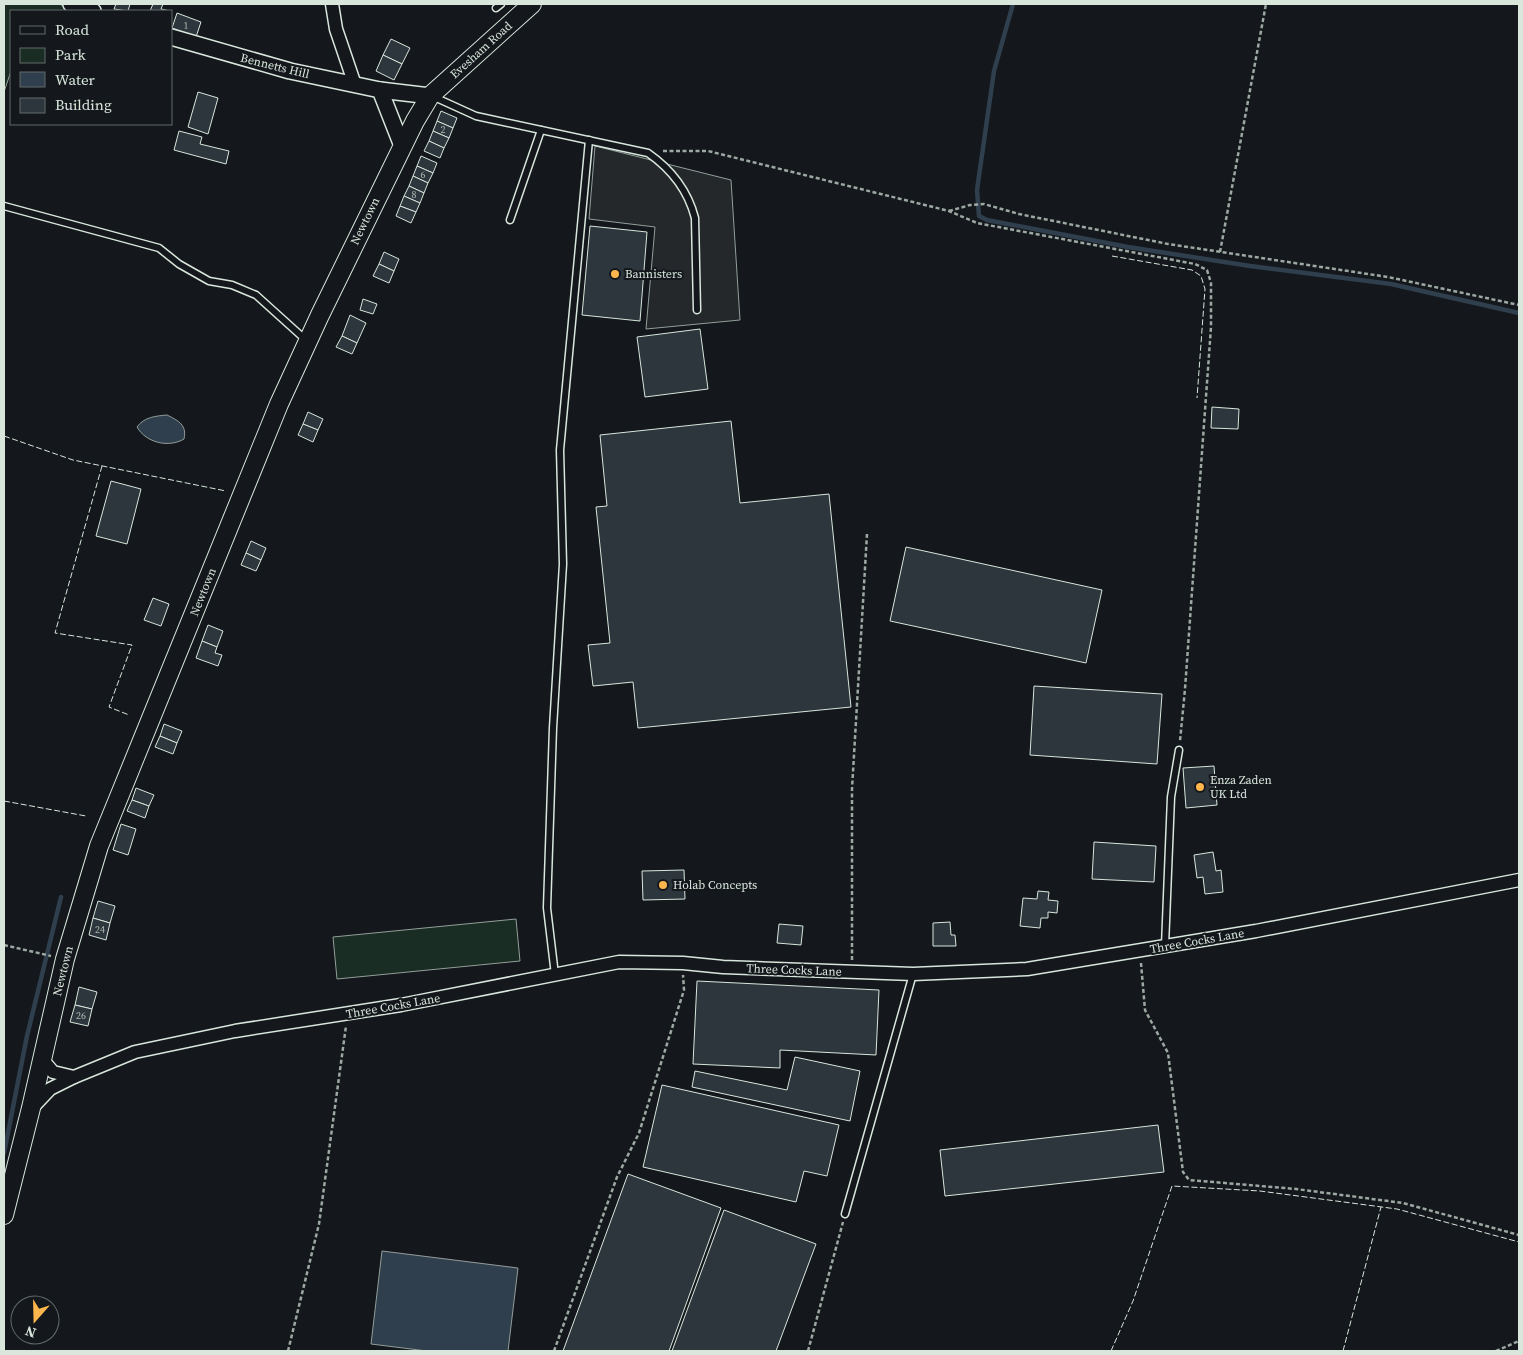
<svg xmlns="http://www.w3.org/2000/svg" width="1523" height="1355" font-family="'Source Serif 4',serif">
	<rect width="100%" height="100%" fill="#14181c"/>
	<g fill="#1a2d24" stroke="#939e99">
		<path d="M 4,4 L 59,4 L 75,11 L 11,11 L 11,71 L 4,92 Z"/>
		<path d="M 516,919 L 520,961 L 337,979 L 333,937 Z"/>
	</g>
	<path fill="#24282b" stroke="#939e99" d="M 595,146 L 731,180 L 740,320 L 646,329 L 655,227 L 589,219 Z"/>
	<g fill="#2f3f4d" stroke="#939e99">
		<path d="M 167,415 C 179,421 187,425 184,439 C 169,448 146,443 137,427 C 144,417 156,416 167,415 Z"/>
		<path d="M 382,1251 L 518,1268 L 508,1351 L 427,1351 L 371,1344 Z"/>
	</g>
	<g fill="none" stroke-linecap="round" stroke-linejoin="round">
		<g stroke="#2f3f4d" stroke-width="4.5">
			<path d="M 1013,4 L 994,71 L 977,190 L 979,216 L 987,220 L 1128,247 L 1250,266 L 1391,284 L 1519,313"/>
			<path d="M 4,1153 L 27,1036 L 61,897"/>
		</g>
	</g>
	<g fill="#2c363c" stroke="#d8e6dc">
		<path d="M 116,4 L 130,4 L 128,11 L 114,9 Z"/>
		<path d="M 153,4 L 163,4 L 161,9 L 170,11 L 150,11 Z"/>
		<path d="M 177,13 L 201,22 L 196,37 L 172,28 Z"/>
		<path d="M 391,39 L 410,48 L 402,64 L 383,55 Z"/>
		<path d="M 383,55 L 402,64 L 394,80 L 376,71 Z"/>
		<path d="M 198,92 L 218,98 L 208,134 L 188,127 Z"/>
		<path d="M 441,111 L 457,118 L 453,128 L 437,121 Z"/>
		<path d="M 437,121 L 453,128 L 449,138 L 433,131 Z"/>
		<path d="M 179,131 L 202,137 L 200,144 L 229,151 L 226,164 L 174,150 Z"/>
		<path d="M 433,131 L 449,138 L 444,148 L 429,141 Z"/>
		<path d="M 429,141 L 444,148 L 440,158 L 424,151 Z"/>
		<path d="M 421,156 L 437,163 L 433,173 L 417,166 Z"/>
		<path d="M 417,166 L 433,173 L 428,183 L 413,176 Z"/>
		<path d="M 413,176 L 428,183 L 424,193 L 409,186 Z"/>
		<path d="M 409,186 L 424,193 L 420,203 L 404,196 Z"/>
		<path d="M 404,196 L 420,203 L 416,212 L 400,206 Z"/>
		<path d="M 400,206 L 416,212 L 411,223 L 396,216 Z"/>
		<path d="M 590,226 L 647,232 L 640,321 L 582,315 Z"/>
		<path d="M 384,252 L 399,259 L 394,271 L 379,264 Z"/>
		<path d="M 379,264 L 394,271 L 389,283 L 373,276 Z"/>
		<path d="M 363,299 L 377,304 L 373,314 L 360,310 Z"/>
		<path d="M 350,315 L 366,323 L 357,343 L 342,336 Z"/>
		<path d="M 700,329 L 708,389 L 645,397 L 637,337 Z"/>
		<path d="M 342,336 L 357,343 L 352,354 L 336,347 Z"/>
		<path d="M 1212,407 L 1239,409 L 1238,429 L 1211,428 Z"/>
		<path d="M 308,412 L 323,419 L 318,430 L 303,424 Z"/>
		<path d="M 731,421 L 740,503 L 829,494 L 851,707 L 638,728 L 633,682 L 593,686 L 588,645 L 610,643 L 596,507 L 607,506 L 600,435 Z"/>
		<path d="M 303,424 L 318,430 L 313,442 L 298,435 Z"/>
		<path d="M 111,481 L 141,489 L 127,544 L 96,536 Z"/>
		<path d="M 251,541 L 266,548 L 261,560 L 246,553 Z"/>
		<path d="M 906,547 L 1102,590 L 1086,663 L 890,621 Z"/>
		<path d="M 246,553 L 261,560 L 256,571 L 241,565 Z"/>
		<path d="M 153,598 L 169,604 L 161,626 L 144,620 Z"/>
		<path d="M 208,625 L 223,631 L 217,647 L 202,641 Z"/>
		<path d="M 202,641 L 217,647 L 215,653 L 222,655 L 218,666 L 196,658 Z"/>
		<path d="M 1034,686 L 1162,694 L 1157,764 L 1030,755 Z"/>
		<path d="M 164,724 L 182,731 L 177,743 L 160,736 Z"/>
		<path d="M 160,736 L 177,743 L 173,754 L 155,747 Z"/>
		<path d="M 1214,766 L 1217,805 L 1186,808 L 1183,768 Z"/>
		<path d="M 136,788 L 154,795 L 149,806 L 132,800 Z"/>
		<path d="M 132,800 L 149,806 L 145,818 L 127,811 Z"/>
		<path d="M 121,824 L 136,829 L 128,855 L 113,850 Z"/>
		<path d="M 1094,842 L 1156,846 L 1154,882 L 1092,879 Z"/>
		<path d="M 1213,852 L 1216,871 L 1221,870 L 1223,892 L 1205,894 L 1203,877 L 1197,878 L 1194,855 Z"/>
		<path d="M 684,870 L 685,899 L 643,900 L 642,871 Z"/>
		<path d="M 1038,891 L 1049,892 L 1048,900 L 1058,901 L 1057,913 L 1048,912 L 1048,918 L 1041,918 L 1040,928 L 1020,926 L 1023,898 L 1037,899 Z"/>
		<path d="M 98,901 L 115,906 L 110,923 L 93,918 Z"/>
		<path d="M 93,918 L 110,923 L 106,940 L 89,935 Z"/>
		<path d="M 950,922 L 951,935 L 955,935 L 956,946 L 933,946 L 933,923 Z"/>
		<path d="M 779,924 L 803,926 L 801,945 L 777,943 Z"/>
		<path d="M 697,981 L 879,990 L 876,1055 L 780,1050 L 780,1068 L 693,1064 Z"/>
		<path d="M 79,987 L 97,992 L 92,1009 L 75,1005 Z"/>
		<path d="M 75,1005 L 92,1009 L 88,1026 L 70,1022 Z"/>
		<path d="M 795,1057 L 860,1071 L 850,1121 L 692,1087 L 695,1071 L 787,1090 Z"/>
		<path d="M 662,1085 L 839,1125 L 827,1176 L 804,1171 L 796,1202 L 643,1167 Z"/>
		<path d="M 1158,1125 L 1164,1172 L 945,1196 L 940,1150 Z"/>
		<path d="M 628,1174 L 721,1208 L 669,1351 L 563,1351 Z"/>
		<path d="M 724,1210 L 816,1244 L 776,1351 L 672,1351 Z"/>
	</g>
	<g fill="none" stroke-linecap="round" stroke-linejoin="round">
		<defs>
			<g id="service">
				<path d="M 496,8 L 501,4"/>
				<path d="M 432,96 L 476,116 L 648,153 C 671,169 688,191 695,218 L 697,310"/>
				<path d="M 4,206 L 159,248 L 179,264 L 209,281 L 232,285 L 256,295 L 307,341"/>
				<path d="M 510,220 L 541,130"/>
				<path d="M 1165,946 L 1171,797 L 1179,750"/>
				<path d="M 555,975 L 547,908 L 553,728 L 563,564 L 560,450 L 589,140"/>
				<path d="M 845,1214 L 913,974"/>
			</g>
			<g id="minor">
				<path d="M 332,4 L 336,29 L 355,85"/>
				<path d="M 42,1059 L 53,1072 L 74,1077"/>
				<path d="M 32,1108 L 50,1089 L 74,1077 L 135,1052 L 235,1031 L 401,1005 L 619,962 L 683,963 L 723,967 L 913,974 L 1027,969 L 1256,931 L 1519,880"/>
			</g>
			<g id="tertiary">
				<path d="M 71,4 L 93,11"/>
				<path d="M 171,37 L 290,71 L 380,90 L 402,146"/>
				<path d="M 380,90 L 430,96"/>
			</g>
			<path id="secondary" d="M 4,1215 L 31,1108 L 65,959 L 99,846 L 279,404 L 320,315 L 415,121 L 430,96 L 532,4"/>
		</defs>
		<use href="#service" stroke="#d8e6dc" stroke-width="9"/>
		<use href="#minor" stroke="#d8e6dc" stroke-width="15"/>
		<use href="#tertiary" stroke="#d8e6dc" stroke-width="18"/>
		<use href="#secondary" stroke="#d8e6dc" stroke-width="20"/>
		<g stroke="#9da8a2" stroke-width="2.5" stroke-dasharray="4 2.5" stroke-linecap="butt">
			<path d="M 663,151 L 708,151 L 949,211 L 977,223 L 1195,264 L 1207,270 L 1211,283 L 1211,327 L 1185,689 L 1180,741"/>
			<path d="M 949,211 L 970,205 L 984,204 L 1019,214 L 1168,244 L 1388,277 L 1519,305"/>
			<path d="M 1220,252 L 1266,4"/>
			<path d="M 4,945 L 51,956"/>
			<path d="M 852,960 L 852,789 L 867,534"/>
			<path d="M 1141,963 L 1145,1010 L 1168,1053 L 1183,1172 L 1189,1180 L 1296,1189 L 1403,1203 L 1519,1235"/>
			<path d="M 288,1351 L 319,1224 L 346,1026"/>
			<path d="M 554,1351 L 617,1177 L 639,1133 L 684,990 L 683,975"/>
			<path d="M 808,1351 L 843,1222"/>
			<path d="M 1496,1351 L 1519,1341"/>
		</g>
		<use href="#service" stroke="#14181c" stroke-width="6"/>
		<use href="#minor" stroke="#14181c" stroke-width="12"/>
		<use href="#tertiary" stroke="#14181c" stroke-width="15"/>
		<use href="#secondary" stroke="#14181c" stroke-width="18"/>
		<g stroke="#d8e6dc" stroke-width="1" stroke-dasharray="6 2.5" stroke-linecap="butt">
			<path d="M 1112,256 L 1192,270 L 1201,276 L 1205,289 L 1197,398"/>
			<path d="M 4,436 L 73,460 L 226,491"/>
			<path d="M 102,466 L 55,633 L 132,645 L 109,707 L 129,715"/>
			<path d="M 4,801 L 86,816"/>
			<path d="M 1111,1351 L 1133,1301 L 1172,1186 L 1260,1191 L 1397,1209 L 1519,1242"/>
			<path d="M 1343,1351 L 1381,1207"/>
		</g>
	</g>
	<g fill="#ffb74d" stroke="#14181c" stroke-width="2">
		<circle cx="615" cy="274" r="5"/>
		<circle cx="1200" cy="787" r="5"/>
		<circle cx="663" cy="885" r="5"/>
	</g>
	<g text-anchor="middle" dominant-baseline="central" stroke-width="4" stroke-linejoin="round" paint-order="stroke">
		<g font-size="10" fill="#adbab4">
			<text x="186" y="25">1</text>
			<text x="443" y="129">2</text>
			<text x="423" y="174">6</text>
			<text x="414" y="194">8</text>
			<text x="100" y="929">24</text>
			<text x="81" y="1015">26</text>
		</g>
		<g font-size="12" fill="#d8e6dc" stroke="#14181c">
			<text transform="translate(481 50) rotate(-42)">Evesham Road</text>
			<text transform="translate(275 66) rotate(14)">Bennetts Hill</text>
			<text transform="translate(365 221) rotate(-64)">Newtown</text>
			<text transform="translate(203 592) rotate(-68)">Newtown</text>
			<text transform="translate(1197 941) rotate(-10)">Three Cocks Lane</text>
			<text transform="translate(794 970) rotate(2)">Three Cocks Lane</text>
			<text transform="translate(63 971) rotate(-76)">Newtown</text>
			<text transform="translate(393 1006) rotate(-10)">Three Cocks Lane</text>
		</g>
		<g font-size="12" fill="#d8e6dc" stroke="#14181c" text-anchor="start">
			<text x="625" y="274">Bannisters</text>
			<text x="1210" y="780">Enza Zaden<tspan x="1210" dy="14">UK Ltd</tspan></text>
			<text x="673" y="885">Holab Concepts</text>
		</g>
	</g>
	<rect width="1523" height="1355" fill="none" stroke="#d8e6dc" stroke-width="10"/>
	<rect x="10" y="10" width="162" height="115" fill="#14181c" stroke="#626a69"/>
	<rect x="20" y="26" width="25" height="8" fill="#14181c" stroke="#626a69"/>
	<text x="55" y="35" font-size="15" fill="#d8e6dc">Road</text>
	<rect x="20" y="48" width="25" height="15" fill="#1a2d24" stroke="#626a69"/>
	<text x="55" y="60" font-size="15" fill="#d8e6dc">Park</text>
	<rect x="20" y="72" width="25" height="15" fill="#2f3f4d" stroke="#626a69"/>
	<text x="55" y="85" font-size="15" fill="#d8e6dc">Water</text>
	<rect x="20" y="98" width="25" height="15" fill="#2c363c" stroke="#626a69"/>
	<text x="55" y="110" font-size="15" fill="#d8e6dc">Building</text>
	<g transform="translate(35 1320) rotate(200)"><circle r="24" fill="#14181c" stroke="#626a69"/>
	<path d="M0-4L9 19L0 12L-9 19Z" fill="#ffb74d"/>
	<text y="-8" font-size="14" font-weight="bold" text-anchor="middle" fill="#d8e6dc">N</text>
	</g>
</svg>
